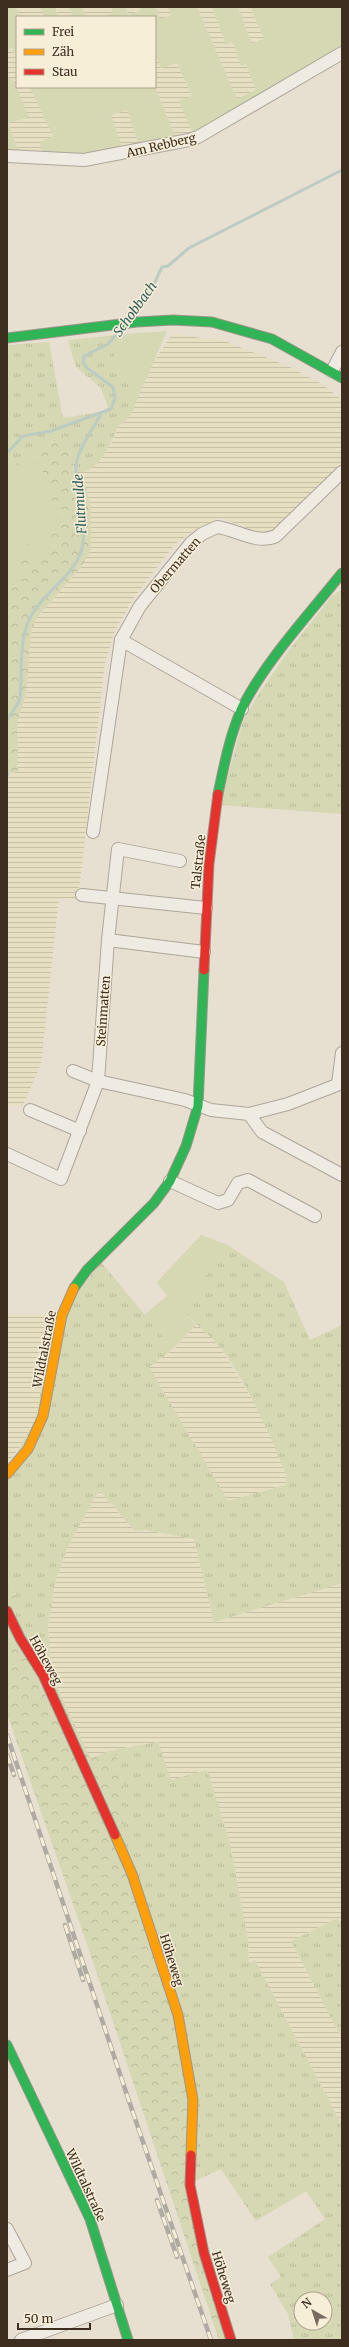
<svg xmlns="http://www.w3.org/2000/svg" width="349" height="2347" font-family="Merriweather,serif">
	<defs>
		<pattern id="farmland-rules" width="6" height="5" patternUnits="userSpaceOnUse"><rect width="6" height="5" fill="#e6dfc2"/><path d="M0 2.5h6" fill="none" stroke="#c6c0a6"/></pattern>
		<pattern id="grass-tufts" width="24" height="20" patternUnits="userSpaceOnUse"><rect width="24" height="20" fill="#d6d7b3"/><path d="M3 7l-1-3M5 7V3M7 7l1-3M15 17l-1-3M17 17v-4M19 17l1-3" fill="none" stroke="#b9b99a"/></pattern>
		<pattern id="forest-crowns" width="20" height="18" patternUnits="userSpaceOnUse"><rect width="20" height="18" fill="#d6d7b3"/><path d="M2 6a3 3 0 1 1 6 0M12 15a3 3 0 1 1 6 0" fill="none" stroke="#b9b99a"/></pattern>
	</defs>
	<rect width="100%" height="100%" fill="#e7e0d1"/>
	<g fill="url(#farmland-rules)">
		<path d="M 16,7 L 40,7 L 44,17 L 19,17 Z"/>
		<path d="M 55,7 L 69,7 L 73,17 L 58,17 Z"/>
		<path d="M 82,7 L 111,7 L 113,13 L 102,17 L 86,17 Z"/>
		<path d="M 125,7 L 140,7 L 142,10 L 129,15 Z"/>
		<path d="M 156,7 L 168,7 L 171,15 L 160,20 Z"/>
		<path d="M 197,7 L 212,7 L 226,45 L 233,42 L 241,66 L 246,64 L 256,90 L 237,99 Z"/>
		<path d="M 238,7 L 255,7 L 251,9 L 264,38 L 252,44 Z"/>
		<path d="M 12,48 L 17,58 L 17,87 L 30,87 L 53,136 L 42,153 L 19,152 L 8,123 L 28,117 L 12,78 L 7,79 L 7,50 Z"/>
		<path d="M 155,53 L 161,68 L 177,63 L 192,96 L 193,134 L 176,138 L 155,87 Z"/>
		<path d="M 127,110 L 139,145 L 122,147 L 110,115 Z"/>
		<path d="M 172,334 L 225,341 L 290,367 L 322,384 L 342,400 L 342,465 L 275,530 L 264,535 L 221,518 L 201,526 L 175,544 L 136,595 L 115,630 L 105,663 L 78,899 L 59,898 L 41,1064 L 23,1105 L 7,1105 L 7,773 L 18,772 L 17,722 L 26,695 L 31,634 L 35,620 L 82,566 L 86,487 L 75,472 L 89,470 L 113,441 L 118,426 L 131,414 L 152,364 Z"/>
		<path d="M 7,1314 L 55,1315 L 36,1419 L 26,1438 L 7,1465 Z"/>
		<path d="M 196,1325 L 203,1327 L 220,1347 L 260,1412 L 287,1476 L 285,1485 L 228,1501 L 148,1367 L 175,1348 Z"/>
		<path d="M 99,1490 L 135,1531 L 144,1530 L 194,1539 L 214,1622 L 342,1583 L 342,1926 L 338,1918 L 291,1941 L 342,2039 L 342,2125 L 255,1960 L 249,1963 L 248,1940 L 230,1843 L 207,1771 L 171,1780 L 158,1742 L 113,1750 L 90,1758 L 51,1674 L 48,1626 L 55,1583 L 67,1548 Z"/>
	</g>
	<g fill="url(#grass-tufts)" fill-rule="evenodd">
		<path d="M 7,120 L 8,123 L 19,152 L 7,151 Z"/>
		<path d="M 127,334 L 113,358 C 117,367 126,373 130,380 C 132,385 136,396 136,401 C 136,410 126,423 118,426 C 114,438 101,466 88,470 C 84,472 79,472 75,472 L 65,436 L 45,443 L 33,457 L 7,467 L 7,345 L 49,342 L 63,418 L 99,412 L 108,408 L 101,388 L 76,367 L 68,340 Z"/>
		<path d="M 342,589 L 342,814 L 220,805 L 243,721 L 260,692 L 290,649 L 332,596 Z"/>
		<path d="M 226,1244 L 284,1282 L 310,1340 L 342,1325 L 342,1583 L 214,1622 L 194,1539 L 145,1530 L 135,1531 L 99,1490 L 67,1548 L 55,1583 L 48,1626 L 51,1674 L 90,1758 L 78,1762 L 7,1618 L 20,1603 L 7,1577 L 7,1465 L 16,1454 L 36,1419 L 47,1353 L 81,1288 L 101,1262 L 173,1349 L 149,1367 L 228,1501 L 285,1485 L 287,1476 C 268,1431 249,1386 220,1347 C 209,1333 195,1324 183,1311 Z"/>
		<path d="M 158,1742 L 171,1780 L 206,1770 L 209,1775 L 230,1843 L 248,1940 L 249,1963 L 255,1960 L 342,2125 L 342,2340 L 294,2340 L 288,2314 L 270,2284 L 281,2277 L 268,2257 L 325,2219 L 306,2191 L 256,2221 L 221,2169 L 186,2185 L 108,1833 L 123,1826 C 125,1795 126,1779 113,1750 ZM 301,2299 L 325,2299 L 325,2323 L 301,2323 Z"/>
		<path d="M 338,1918 L 342,1926 L 342,2039 L 291,1941 Z"/>
	</g>
	<g fill="url(#forest-crowns)">
		<path d="M 65,436 L 75,472 L 86,487 L 91,508 L 91,549 L 82,566 L 35,620 L 31,634 L 26,695 L 17,722 L 18,772 L 7,773 L 7,467 L 33,457 L 45,443 Z"/>
		<path d="M 7,1577 L 20,1603 L 17,1611 L 7,1616 Z"/>
		<path d="M 7,1618 L 78,1762 L 113,1750 C 126,1779 125,1795 123,1826 L 108,1833 L 127,1876 L 175,2018 L 190,2096 L 186,2185 L 225,2340 L 219,2340 L 90,1953 L 7,1714 Z"/>
	</g>
	<g fill="#d6d7b3">
		<path d="M 7,7 L 16,7 L 19,17 L 17,17 L 17,58 L 12,48 L 7,50 Z"/>
		<path d="M 40,7 L 55,7 L 58,17 L 44,17 Z"/>
		<path d="M 69,7 L 82,7 L 86,17 L 73,17 Z"/>
		<path d="M 111,7 L 125,7 L 129,15 L 141,10 L 140,7 L 156,7 L 160,19 L 171,15 L 168,7 L 197,7 L 237,99 L 256,90 L 246,64 L 241,66 L 233,42 L 226,45 L 212,7 L 238,7 L 252,44 L 264,38 L 251,9 L 255,7 L 342,7 L 342,48 L 193,134 L 179,101 L 192,96 L 177,63 L 161,68 L 155,53 L 155,17 L 102,17 L 113,13 Z"/>
		<path d="M 12,78 L 29,117 L 8,123 L 7,79 Z"/>
		<path d="M 30,87 L 155,87 L 176,138 L 139,145 L 127,110 L 111,115 L 122,147 L 76,154 L 42,153 L 40,142 L 53,136 Z"/>
		<path d="M 167,331 L 136,402 L 129,379 L 118,368 L 113,358 L 127,334 Z"/>
		<path d="M 39,460 L 62,531 L 7,552 L 7,472 Z"/>
		<path d="M 47,538 L 51,549 L 20,562 L 24,572 L 7,579 L 7,553 Z"/>
		<path d="M 201,1235 L 226,1244 L 184,1311 L 196,1325 L 173,1349 L 144,1315 L 167,1296 L 157,1282 Z"/>
	</g>
	<g fill="none" stroke-linecap="round" stroke-linejoin="round">
		<g stroke="#bcccc2" stroke-width="3">
			<path d="M 132,317 L 155,282 L 162,267 L 168,266 L 189,248 L 342,170"/>
			<path d="M 7,453 L 23,436 L 51,431 L 111,409 L 115,398 L 113,387 L 87,368 L 83,363 L 84,356 L 108,344 L 122,329"/>
			<path d="M 7,720 C 11,714 17,706 20,699 C 21,694 20,687 21,681 C 21,662 21,635 30,618 C 42,593 76,575 82,548 C 89,518 71,489 77,460 C 81,444 93,429 101,414"/>
			<path d="M 7,774 L 8,774"/>
		</g>
		<defs>
			<g id="street">
				<path d="M 7,156 L 84,160 L 189,140 L 198,137 L 342,53"/>
				<path d="M 332,371 L 342,352"/>
				<path d="M 121,640 L 242,709"/>
				<path d="M 93,832 L 121,640 L 140,606 L 191,543 L 202,534 L 217,527 C 236,529 256,545 276,536 L 342,472"/>
				<path d="M 180,861 L 118,849 L 108,940 L 98,1081 L 185,1100 L 211,1110 L 249,1114 L 288,1104 L 342,1083"/>
				<path d="M 82,895 L 206,908"/>
				<path d="M 108,940 L 204,952"/>
				<path d="M 338,1084 L 342,1053"/>
				<path d="M 30,1110 L 80,1131"/>
				<path d="M 249,1114 L 262,1132 L 342,1175"/>
				<path d="M 7,1154 L 61,1179 L 98,1081 L 73,1071"/>
				<path d="M 170,1181 L 218,1203 L 228,1200 L 238,1183 L 248,1180 L 315,1216"/>
				<path d="M 7,2229 L 25,2263 L 7,2270"/>
				<path d="M 21,2340 L 117,2305"/>
			</g>
			<g id="fast">
				<path d="M 7,338 L 137,322 L 173,320 L 212,322 L 272,339 L 342,378"/>
				<path d="M 218,794 C 224,766 230,734 242,708 C 264,663 310,613 342,573"/>
				<path d="M 74,1288 L 87,1270 L 154,1203 L 170,1181 L 186,1146 L 198,1106 L 204,970"/>
				<path d="M 7,2045 L 90,2219 L 128,2340"/>
			</g>
			<g id="slow">
				<path d="M 7,1474 L 28,1449 L 43,1416 L 62,1315 L 74,1288"/>
				<path d="M 115,1835 L 132,1874 L 178,2015 L 193,2100 L 191,2155"/>
			</g>
			<g id="jam">
				<path d="M 204,970 L 209,864 L 218,794"/>
				<path d="M 7,1611 L 20,1638 L 43,1675 L 115,1835"/>
				<path d="M 191,2155 L 190,2185 L 204,2253 L 231,2340"/>
			</g>
		</defs>
		<use href="#street" stroke="#ada599" stroke-width="14"/>
		<use href="#fast" stroke="#9c958a" stroke-width="11"/>
		<use href="#slow" stroke="#9c958a" stroke-width="11"/>
		<use href="#jam" stroke="#9c958a" stroke-width="11"/>
		<use href="#street" stroke="#efebe3" stroke-width="12"/>
		<use href="#fast" stroke="#30b455" stroke-width="9"/>
		<use href="#slow" stroke="#ff9f0a" stroke-width="9"/>
		<use href="#jam" stroke="#e5322d" stroke-width="9"/>
		<defs>
			<g id="rail">
				<path d="M 7,1735 L 130,2104 L 211,2340"/>
				<path d="M 7,1755 L 14,1775"/>
				<path d="M 65,1925 L 83,1980"/>
				<path d="M 157,2200 L 177,2257"/>
			</g>
		</defs>
		<use href="#rail" stroke="#afaaa2" stroke-width="4.5"/>
		<use href="#rail" stroke="#f7eed8" stroke-width="3" stroke-dasharray="9" stroke-linecap="butt"/>
	</g>
	<g text-anchor="middle" dominant-baseline="central" stroke-width="3" stroke-linejoin="round" paint-order="stroke">
		<g font-size="12" fill="#3d2e20" stroke="#f7eed8">
			<text transform="translate(161 145) rotate(-13)">Am Rebberg</text>
			<text transform="translate(175 565) rotate(-49)">Obermatten</text>
			<text transform="translate(198 862) rotate(-84)">Talstraße</text>
			<text transform="translate(103 1011) rotate(-86)">Steinmatten</text>
			<text transform="translate(44 1349) rotate(-79)">Wildtalstraße</text>
			<text transform="translate(46 1660) rotate(61)">Höheweg</text>
			<text transform="translate(172 1960) rotate(73)">Höheweg</text>
			<text transform="translate(86 2185) rotate(65)">Wildtalstraße</text>
			<text transform="translate(224 2277) rotate(73)">Höheweg</text>
		</g>
		<g font-size="13" font-style="italic" fill="#2f5d5a" stroke="#f7eed8">
			<text transform="translate(135 309) rotate(-54)">Schobbach</text>
			<text transform="translate(80 504) rotate(-94)">Flutmulde</text>
		</g>
	</g>
	<rect width="349" height="2347" fill="none" stroke="#3d2e20" stroke-width="16"/>
	<rect x="16" y="16" width="140" height="72" fill="#f7eed8" stroke="#ada18e"/>
	<rect x="24" y="29" width="20" height="6" fill="#30b455" stroke="#ada18e"/>
	<text x="52" y="36" font-size="12" fill="#3d2e20">Frei</text>
	<rect x="24" y="49" width="20" height="6" fill="#ff9f0a" stroke="#ada18e"/>
	<text x="52" y="56" font-size="12" fill="#3d2e20">Zäh</text>
	<rect x="24" y="69" width="20" height="6" fill="#e5322d" stroke="#ada18e"/>
	<text x="52" y="76" font-size="12" fill="#3d2e20">Stau</text>
	<g transform="translate(313 2311) rotate(321)"><circle r="19" fill="#f7eed8" stroke="#ada18e"/>
	<path d="M0-3L7 15L0 10L-7 15Z" fill="#786c5e"/>
	<text y="-6" font-size="11" font-weight="bold" text-anchor="middle" fill="#3d2e20">N</text>
	</g>
	<path d="M18 2323v6h72v-6" fill="none" stroke="#3d2e20" stroke-width="2"/>
	<text x="24" y="2323" font-size="12" fill="#3d2e20" stroke="#f7eed8" stroke-width="3" paint-order="stroke">50 m</text>
</svg>
